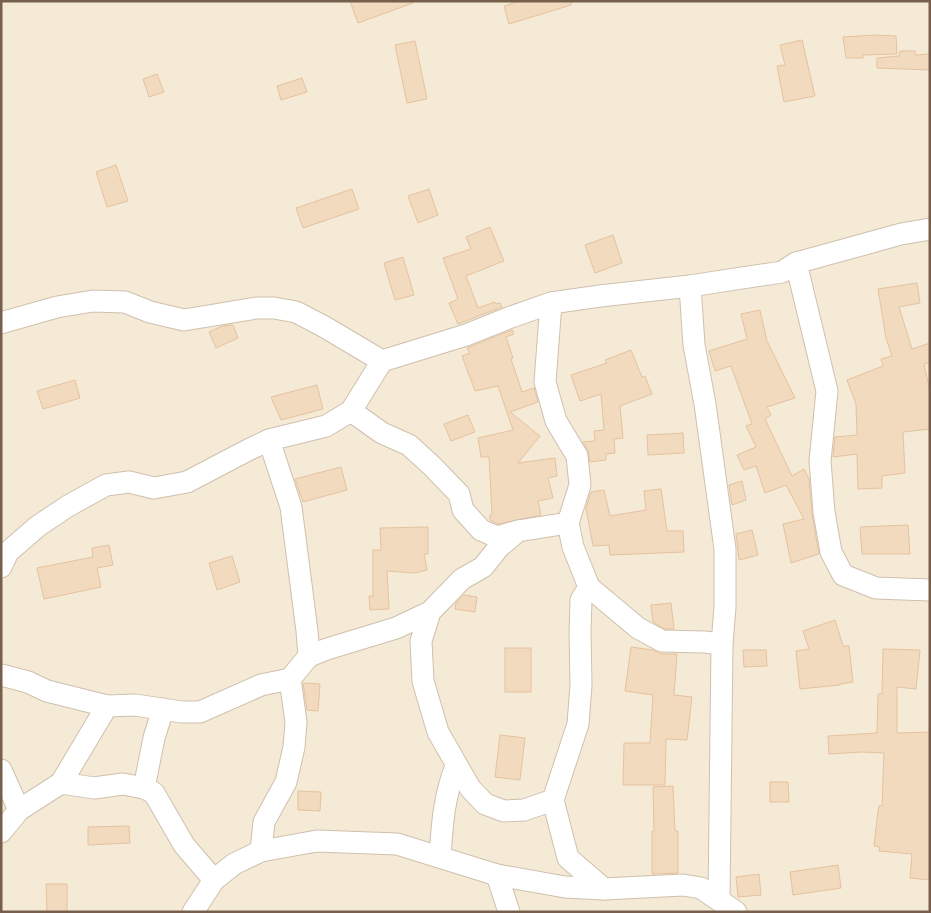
<svg xmlns="http://www.w3.org/2000/svg" width="931" height="913" font-family="Barlow,sans-serif">
	<rect width="100%" height="100%" fill="#fdf7e8"/>
	<rect fill="#f4ead6" x="1" y="1" width="929" height="911"/>
	<g fill="#f2dabf" stroke="#e5c29f">
		<path d="M 350,1 L 413,1 L 413,3 L 358,23 Z"/>
		<path d="M 520,1 L 571,1 L 571,5 L 509,24 L 504,6 Z"/>
		<path d="M 874,35 L 896,36 L 897,54 L 863,55 L 863,58 L 846,58 L 843,37 Z"/>
		<path d="M 802,40 L 815,96 L 784,102 L 777,66 L 785,65 L 780,45 Z"/>
		<path d="M 415,41 L 427,99 L 407,103 L 395,45 Z"/>
		<path d="M 900,51 L 915,51 L 915,55 L 930,54 L 930,70 L 877,68 L 877,58 L 899,56 Z"/>
		<path d="M 157,74 L 164,92 L 149,97 L 143,79 Z"/>
		<path d="M 302,78 L 307,92 L 281,100 L 277,86 Z"/>
		<path d="M 116,165 L 128,201 L 107,207 L 96,172 Z"/>
		<path d="M 352,189 L 359,209 L 303,228 L 296,208 Z"/>
		<path d="M 429,189 L 438,215 L 418,223 L 408,196 Z"/>
		<path d="M 490,227 L 504,261 L 466,276 L 478,308 L 495,302 L 496,304 L 500,303 L 502,307 L 458,324 L 449,303 L 458,299 L 443,258 L 471,249 L 466,237 Z"/>
		<path d="M 613,235 L 622,263 L 595,273 L 585,245 Z"/>
		<path d="M 403,257 L 414,295 L 395,300 L 384,263 Z"/>
		<path d="M 917,283 L 920,303 L 899,307 L 912,349 L 930,343 L 930,362 L 924,364 L 930,391 L 930,429 L 903,432 L 905,473 L 882,476 L 882,488 L 858,489 L 857,454 L 833,457 L 835,437 L 857,435 L 856,404 L 847,380 L 883,366 L 881,359 L 892,356 L 886,338 L 878,289 Z"/>
		<path d="M 760,310 L 767,341 L 795,398 L 767,407 L 771,415 L 765,419 L 792,476 L 804,469 L 809,479 L 812,514 L 819,554 L 791,563 L 783,524 L 804,519 L 786,485 L 765,493 L 756,466 L 744,470 L 737,455 L 756,447 L 746,426 L 752,424 L 731,366 L 715,371 L 709,351 L 747,339 L 741,314 Z"/>
		<path d="M 233,325 L 238,338 L 216,348 L 209,332 L 222,326 Z"/>
		<path d="M 512,330 L 514,334 L 506,337 L 513,358 L 511,359 L 522,392 L 534,388 L 538,402 L 510,412 L 540,436 L 518,463 L 555,458 L 557,476 L 548,478 L 553,498 L 538,501 L 541,515 L 498,524 L 490,520 L 490,515 L 492,514 L 489,457 L 481,457 L 478,438 L 513,430 L 498,386 L 475,391 L 462,356 L 470,353 L 467,348 Z"/>
		<path d="M 631,350 L 642,377 L 645,376 L 652,394 L 620,406 L 623,438 L 614,439 L 615,453 L 606,454 L 606,460 L 590,462 L 588,450 L 583,442 L 595,441 L 594,431 L 604,430 L 601,394 L 580,401 L 571,375 L 607,363 L 605,360 Z"/>
		<path d="M 75,380 L 80,398 L 43,409 L 37,391 Z"/>
		<path d="M 317,385 L 323,409 L 281,420 L 271,397 Z"/>
		<path d="M 468,415 L 475,432 L 451,441 L 444,424 Z"/>
		<path d="M 683,433 L 684,453 L 648,455 L 647,435 Z"/>
		<path d="M 341,467 L 347,490 L 303,502 L 295,479 Z"/>
		<path d="M 742,481 L 746,500 L 732,505 L 729,485 Z"/>
		<path d="M 661,489 L 667,531 L 683,531 L 684,552 L 610,555 L 609,545 L 593,546 L 586,508 L 591,492 L 604,490 L 610,516 L 646,510 L 644,491 Z"/>
		<path d="M 908,525 L 910,554 L 862,554 L 860,527 Z"/>
		<path d="M 428,527 L 428,554 L 424,554 L 427,570 L 415,573 L 387,571 L 389,609 L 370,610 L 369,596 L 373,596 L 373,550 L 381,550 L 380,528 Z"/>
		<path d="M 752,530 L 758,555 L 739,560 L 736,534 Z"/>
		<path d="M 109,545 L 113,565 L 97,568 L 101,587 L 44,599 L 37,568 L 93,557 L 92,548 Z"/>
		<path d="M 232,556 L 240,582 L 217,590 L 209,563 Z"/>
		<path d="M 464,595 L 477,597 L 475,612 L 455,609 L 456,603 Z"/>
		<path d="M 671,603 L 674,629 L 665,629 L 653,622 L 651,605 Z"/>
		<path d="M 835,620 L 843,646 L 849,646 L 853,682 L 840,684 L 840,685 L 800,689 L 796,651 L 809,649 L 803,631 Z"/>
		<path d="M 631,647 L 653,650 L 662,654 L 677,654 L 674,695 L 692,697 L 687,740 L 666,739 L 665,785 L 623,785 L 624,743 L 650,743 L 653,695 L 625,691 Z"/>
		<rect x="505" y="648" width="26" height="44"/>
		<path d="M 883,649 L 920,650 L 916,689 L 897,687 L 897,733 L 930,732 L 930,880 L 910,878 L 912,854 L 879,851 L 880,847 L 874,846 L 878,811 L 879,806 L 882,806 L 884,753 L 862,752 L 829,754 L 828,736 L 877,733 L 878,694 L 882,694 Z"/>
		<path d="M 743,650 L 766,650 L 767,666 L 744,667 Z"/>
		<path d="M 303,683 L 320,684 L 318,711 L 307,710 Z"/>
		<path d="M 500,735 L 525,738 L 520,780 L 495,777 Z"/>
		<path d="M 770,782 L 788,782 L 789,802 L 770,802 Z"/>
		<path d="M 673,786 L 675,831 L 678,831 L 678,873 L 652,874 L 652,831 L 654,831 L 653,787 Z"/>
		<path d="M 298,791 L 321,792 L 320,811 L 298,810 Z"/>
		<path d="M 129,826 L 130,843 L 88,845 L 88,827 Z"/>
		<path d="M 838,865 L 841,888 L 793,895 L 790,872 Z"/>
		<path d="M 759,874 L 761,895 L 738,897 L 736,877 Z"/>
		<path d="M 46,884 L 67,884 L 67,912 L 47,912 Z"/>
	</g>
	<g fill="none" stroke-linecap="round" stroke-linejoin="round">
		<defs>
			<g id="minor">
				<path d="M 796,263 L 827,391 L 820,461 L 824,512 L 831,552 L 843,575 L 876,588 L 930,590"/>
				<path d="M 690,286 L 694,345 L 705,404 L 725,549 L 725,607 L 722,644 L 719,899"/>
				<path d="M 551,303 L 545,382 L 556,421 L 577,456 L 580,485 L 568,523 L 573,547 L 589,587 L 638,628 L 662,641 L 704,642 L 722,644"/>
				<path d="M 1,323 L 57,307 L 93,301 L 125,302 L 150,312 L 184,320 L 256,308 L 274,308 L 296,312 L 323,326 L 382,361"/>
				<path d="M 351,411 L 382,433 L 409,445 L 432,466 L 459,494 L 463,510 L 481,530 L 497,537 L 518,531"/>
				<path d="M 1,567 L 8,552 L 38,526 L 68,506 L 106,485 L 129,482 L 154,488 L 187,482 L 248,450 L 269,440 L 326,426 L 351,411 L 382,361 L 466,335 L 511,317 L 551,303 L 600,296 L 690,286 L 782,272 L 796,263 L 901,234 L 930,229"/>
				<path d="M 589,587 L 581,600 L 580,633 L 581,685 L 578,724 L 553,800 L 568,858 L 604,889"/>
				<path d="M 309,656 L 327,649 L 396,628 L 430,612"/>
				<path d="M 1,675 L 28,682 L 47,691 L 107,706 L 135,705 L 182,712 L 200,712 L 261,685 L 290,679 L 309,656 L 307,631 L 291,507 L 269,440"/>
				<path d="M 1,770 L 19,810"/>
				<path d="M 61,783 L 107,706"/>
				<path d="M 144,788 L 154,738 L 163,709"/>
				<path d="M 553,800 L 524,810 L 504,811 L 485,804 L 470,788 L 438,732 L 423,681 L 421,641 L 430,612 L 462,579 L 483,567 L 499,547 L 518,531 L 568,523"/>
				<path d="M 1,832 L 19,810 L 61,783 L 94,788 L 123,784 L 144,788 L 154,793 L 184,845 L 214,880"/>
				<path d="M 261,851 L 264,822 L 286,782 L 294,747 L 296,722 L 290,679"/>
				<path d="M 440,857 C 442,825 444,796 456,766"/>
				<path d="M 497,875 L 509,912"/>
				<path d="M 193,912 L 214,880 L 234,864 L 261,851 L 317,841 L 397,844 L 497,875 L 565,887 L 604,889 L 683,885 L 701,888 L 736,912"/>
			</g>
		</defs>
		<use href="#minor" stroke="#cfc0ad" stroke-width="23"/>
		<use href="#minor" stroke="#fff" stroke-width="21"/>
	</g>
	<rect width="931" height="913" fill="none" stroke="#77604b" stroke-width="5"/>
</svg>
